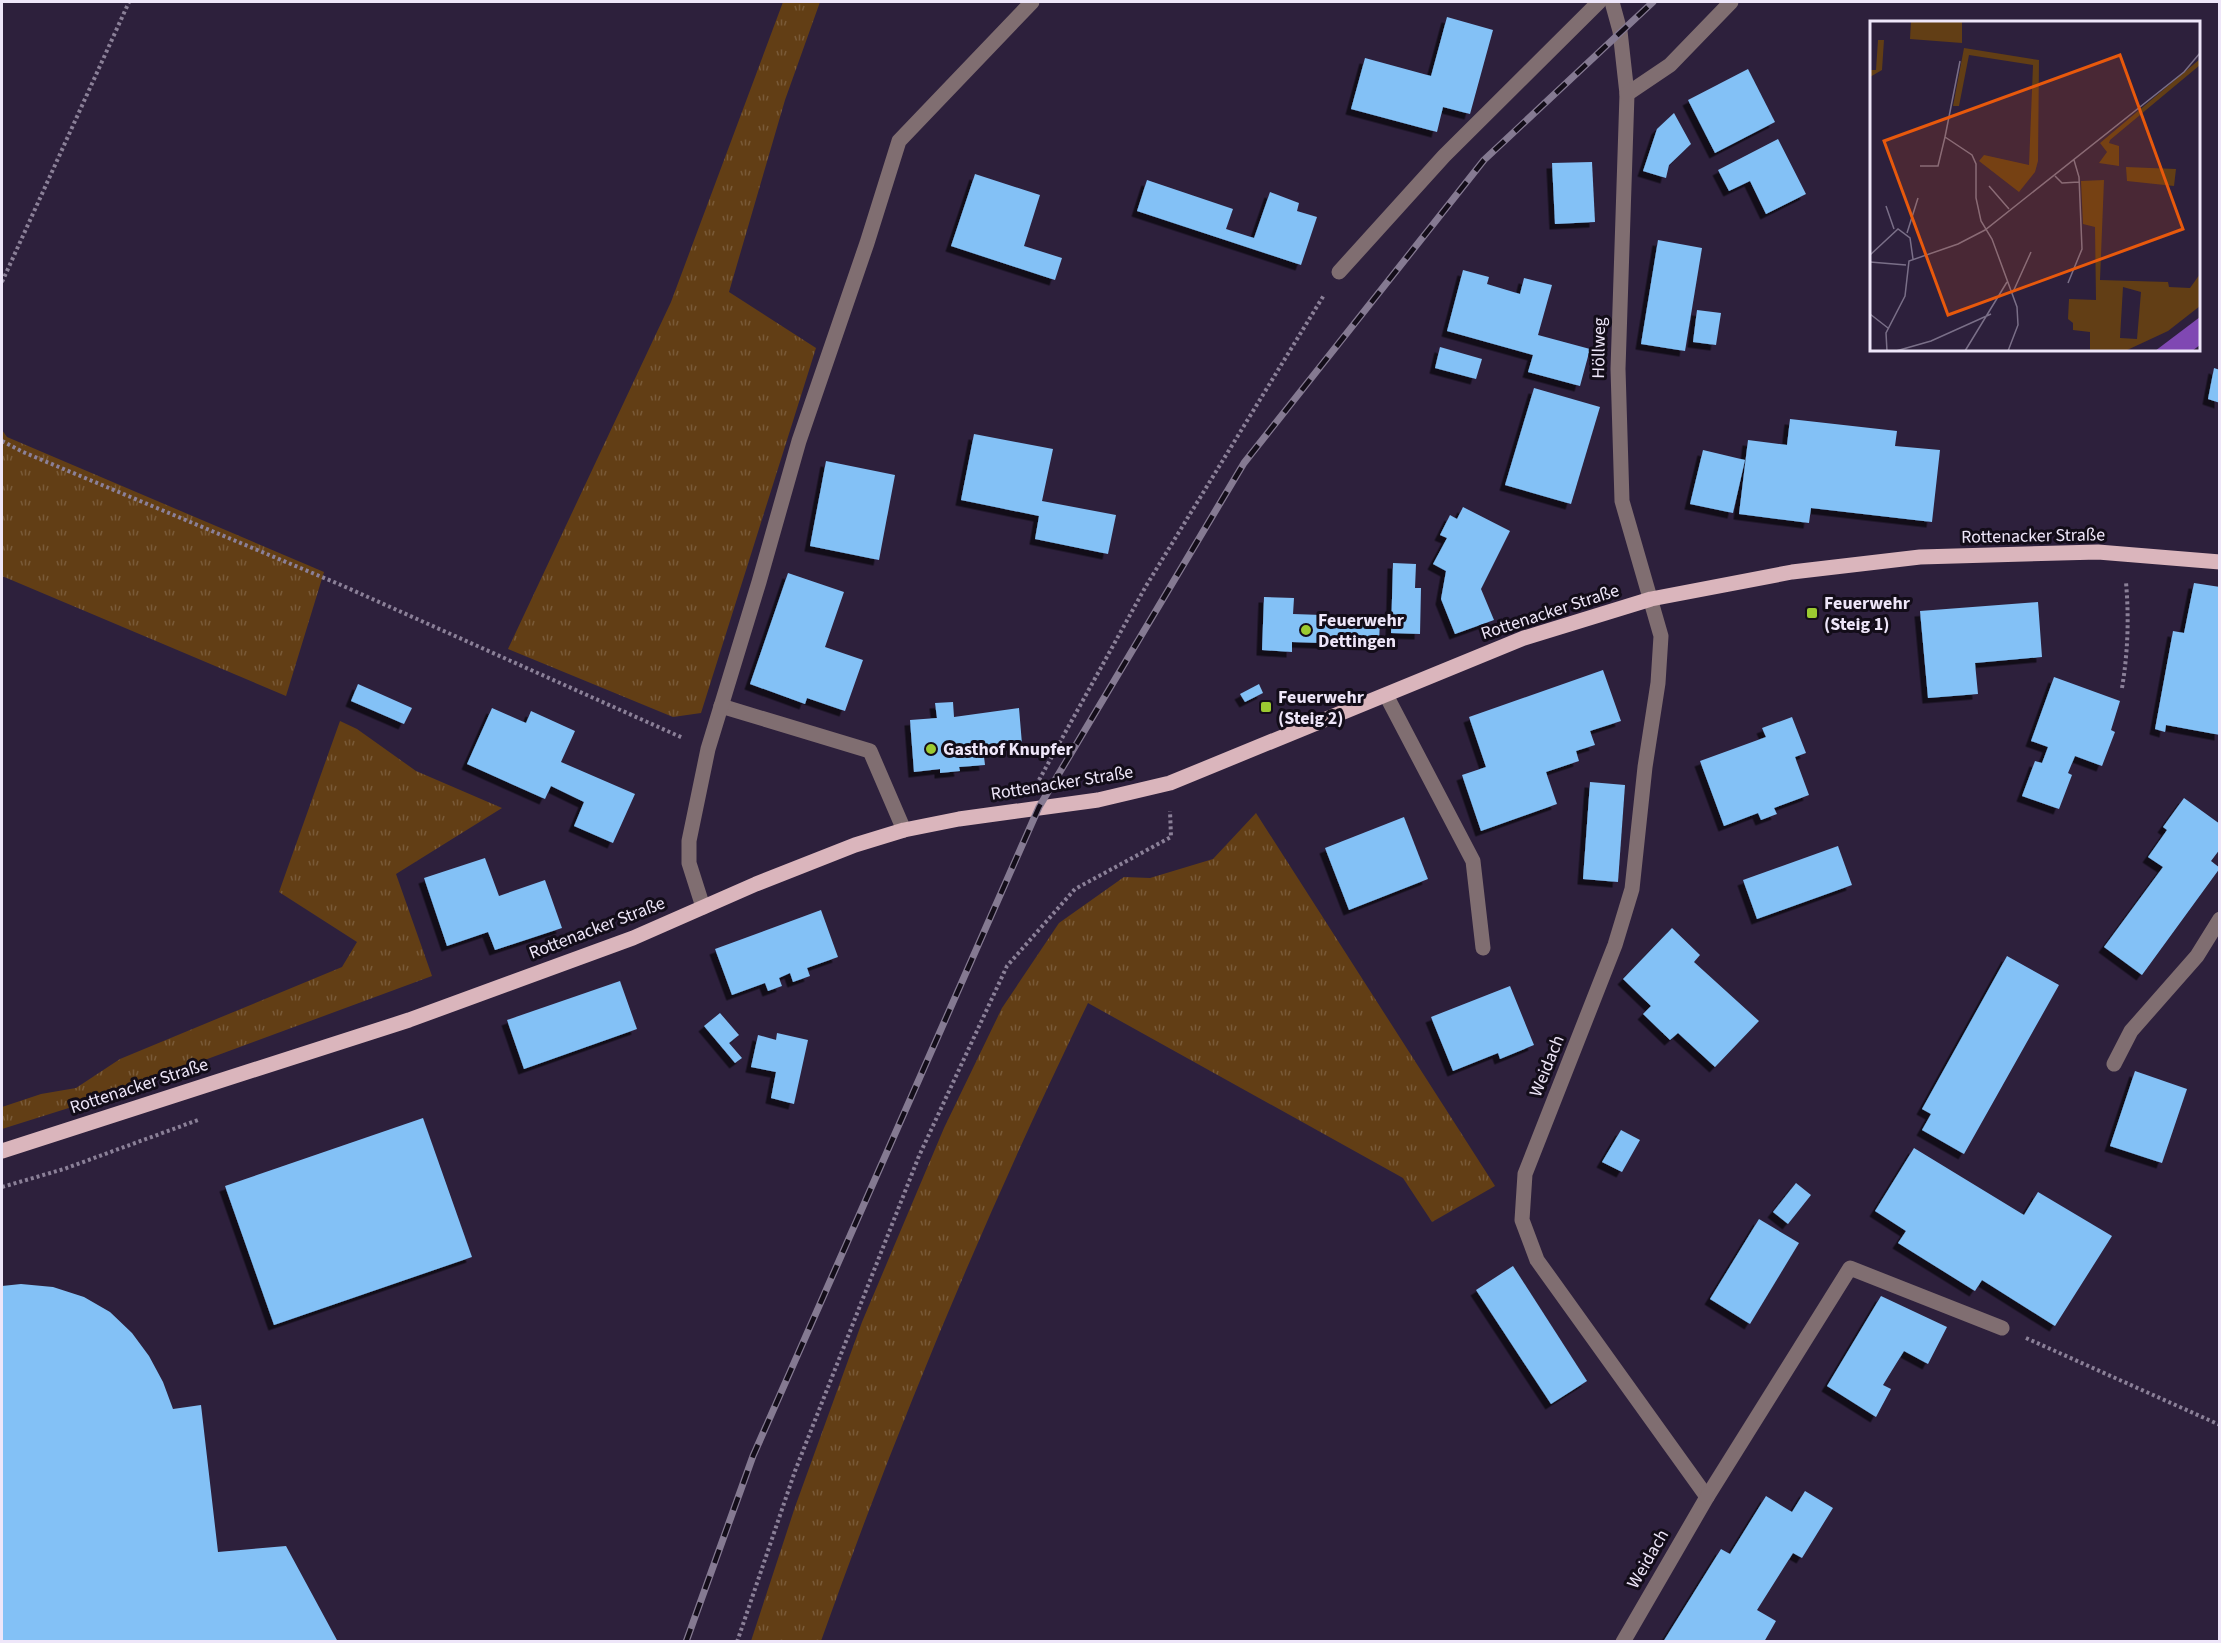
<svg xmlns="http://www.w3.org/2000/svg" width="2221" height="1643" font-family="'Source Sans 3',sans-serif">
	<defs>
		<pattern id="grass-tufts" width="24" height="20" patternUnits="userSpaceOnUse" patternTransform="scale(1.5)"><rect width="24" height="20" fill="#623e15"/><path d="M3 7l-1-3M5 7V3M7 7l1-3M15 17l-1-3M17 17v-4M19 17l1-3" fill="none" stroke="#795a38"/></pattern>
		<filter id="shadow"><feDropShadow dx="-5.5" dy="5.5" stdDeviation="0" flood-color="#0009"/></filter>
	</defs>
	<rect width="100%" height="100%" fill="#2d203c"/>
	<g fill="url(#grass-tufts)">
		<path d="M 783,2 L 820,2 L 785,100 L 729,292 L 816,348 L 701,713 L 673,717 L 508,649 L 671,302 Z"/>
		<path d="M 2,430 L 7,437 L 324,572 L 286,696 L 2,576 Z"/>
		<path d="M 340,721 L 357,729 L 416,771 L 502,808 L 396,874 L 432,976 L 110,1095 L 2,1129 L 2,1107 L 41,1094 L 76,1088 L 120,1059 L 342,967 L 357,942 L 279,892 Z"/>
		<path d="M 1256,813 L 1495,1186 L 1432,1222 L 1403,1178 L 1088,1003 C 987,1211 898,1424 821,1641 L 751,1641 L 795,1507 L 862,1322 L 944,1128 L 1002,1008 L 1059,923 L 1124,877 L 1150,878 L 1213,859 Z"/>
	</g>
	<g fill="#83c1f6" filter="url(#shadow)">
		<path d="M 1447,17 L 1493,30 L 1470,114 L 1443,107 L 1437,132 L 1351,109 L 1365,58 L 1431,76 Z"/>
		<path d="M 1748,69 L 1775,122 L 1715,153 L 1688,100 Z"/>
		<path d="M 1674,113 L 1691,144 L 1669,165 L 1666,178 L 1643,171 L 1657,129 Z"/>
		<path d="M 1778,139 L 1806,194 L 1766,214 L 1750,181 L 1729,191 L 1718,170 Z"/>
		<path d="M 1592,162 L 1595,222 L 1555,224 L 1552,163 Z"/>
		<path d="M 975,174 L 1040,195 L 1024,246 L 1062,258 L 1055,280 L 951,246 Z"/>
		<path d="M 1147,180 L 1233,209 L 1226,229 L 1254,238 L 1270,192 L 1299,203 L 1297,211 L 1317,217 L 1301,265 L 1137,211 Z"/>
		<path d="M 1658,240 L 1702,248 L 1685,351 L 1641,344 Z"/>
		<path d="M 1463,270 L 1489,277 L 1487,284 L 1520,294 L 1524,278 L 1552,285 L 1538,335 L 1590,349 L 1580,386 L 1528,372 L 1533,355 L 1447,331 Z"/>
		<path d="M 1697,310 L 1721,313 L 1716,345 L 1693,342 Z"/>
		<path d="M 1440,347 L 1482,359 L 1476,379 L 1435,368 Z"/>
		<path d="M 2214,368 L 2220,370 L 2220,403 L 2208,399 Z"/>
		<path d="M 1534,388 L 1600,407 L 1571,504 L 1505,485 Z"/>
		<path d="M 1790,419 L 1897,431 L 1895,446 L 1940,450 L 1932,522 L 1811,508 L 1809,523 L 1739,514 L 1748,440 L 1787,445 Z"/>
		<path d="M 974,434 L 1053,449 L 1042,501 L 1116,515 L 1108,554 L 1035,539 L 1039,516 L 961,500 Z"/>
		<path d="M 1703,450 L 1745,460 L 1733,513 L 1690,504 Z"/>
		<path d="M 826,461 L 895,475 L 879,560 L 810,546 Z"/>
		<path d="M 1463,507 L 1510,531 L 1481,589 L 1494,620 L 1455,634 L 1441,599 L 1446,571 L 1433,564 L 1447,538 L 1440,535 L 1450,515 L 1457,519 Z"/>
		<path d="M 1393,563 L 1416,564 L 1415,588 L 1421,588 L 1420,634 L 1391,633 Z"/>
		<path d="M 788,573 L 844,592 L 825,647 L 863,660 L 845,711 L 807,698 L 805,704 L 750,684 Z"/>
		<path d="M 2194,583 L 2220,587 L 2220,735 L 2166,725 L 2165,732 L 2155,729 L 2173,631 L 2184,633 Z"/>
		<path d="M 1264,597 L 1294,598 L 1293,614 L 1380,617 L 1379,645 L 1292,642 L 1292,652 L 1262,650 Z"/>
		<path d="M 2038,602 L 2042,657 L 1975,663 L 1978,694 L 1928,698 L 1920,611 Z"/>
		<path d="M 1603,670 L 1621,721 L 1590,731 L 1595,745 L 1576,751 L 1579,761 L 1546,772 L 1557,804 L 1481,831 L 1462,775 L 1486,767 L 1469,717 Z"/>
		<path d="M 2054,677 L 2120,701 L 2111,730 L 2115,732 L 2102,766 L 2075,756 L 2068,773 L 2072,775 L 2059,809 L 2022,796 L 2035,761 L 2042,763 L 2048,747 L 2031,741 Z"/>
		<path d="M 358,684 L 412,708 L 404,724 L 351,701 Z"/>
		<path d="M 1259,684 L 1263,693 L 1245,702 L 1240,694 Z"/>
		<path d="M 953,702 L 954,717 L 1019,708 L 1022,744 L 983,748 L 985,765 L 959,767 L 960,771 L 940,773 L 940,769 L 914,772 L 910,720 L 937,718 L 935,703 Z"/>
		<path d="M 492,708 L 526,723 L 531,711 L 575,731 L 561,762 L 635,794 L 613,843 L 574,826 L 584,802 L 551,786 L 545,799 L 467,764 Z"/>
		<path d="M 1792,717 L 1806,753 L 1795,757 L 1809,795 L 1774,808 L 1777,814 L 1761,820 L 1758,813 L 1724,826 L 1700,761 L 1766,737 L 1762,728 Z"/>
		<path d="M 1590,782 L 1625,785 L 1618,882 L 1583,879 Z"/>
		<path d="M 2184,798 L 2220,824 L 2220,849 L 2211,861 L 2220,868 L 2142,975 L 2104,947 L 2163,867 L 2148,857 L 2167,830 L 2163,827 Z"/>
		<path d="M 1404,817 L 1428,879 L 1349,910 L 1325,848 Z"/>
		<path d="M 1838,846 L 1852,885 L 1757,919 L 1743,880 Z"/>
		<path d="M 485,858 L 499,896 L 545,880 L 562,928 L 495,950 L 488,932 L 447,946 L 424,878 Z"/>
		<path d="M 821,910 L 838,957 L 807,968 L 810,976 L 793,982 L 790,973 L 779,978 L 782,986 L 768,991 L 765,983 L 732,995 L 715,949 Z"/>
		<path d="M 1672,928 L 1700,955 L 1694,962 L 1759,1021 L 1715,1067 L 1678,1033 L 1670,1040 L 1643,1014 L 1651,1006 L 1623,979 Z"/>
		<path d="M 2007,956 L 2059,985 L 1964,1154 L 1922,1130 L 1931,1114 L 1922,1109 Z"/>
		<path d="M 620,981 L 637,1029 L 524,1069 L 507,1020 Z"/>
		<path d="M 1510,986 L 1534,1045 L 1500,1059 L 1498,1053 L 1453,1071 L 1431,1017 Z"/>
		<path d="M 720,1013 L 739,1035 L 729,1043 L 742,1058 L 735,1063 L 704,1026 Z"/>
		<path d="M 777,1033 L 808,1040 L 794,1104 L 771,1098 L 776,1072 L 751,1067 L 758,1035 L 776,1040 Z"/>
		<path d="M 2135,1071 L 2187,1089 L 2162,1163 L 2110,1146 Z"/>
		<path d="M 423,1118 L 472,1257 L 274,1325 L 225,1186 Z"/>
		<path d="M 1621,1130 L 1640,1140 L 1622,1172 L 1602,1162 Z"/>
		<path d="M 1914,1148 L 2024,1215 L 2038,1192 L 2112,1236 L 2055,1326 L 1982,1280 L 1975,1291 L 1898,1243 L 1906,1231 L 1875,1211 Z"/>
		<path d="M 1796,1183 L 1811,1195 L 1788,1224 L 1773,1212 Z"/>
		<path d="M 1759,1219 L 1799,1243 L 1750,1324 L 1710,1299 Z"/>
		<path d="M 1513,1266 L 1587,1381 L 1551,1404 L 1476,1290 Z"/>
		<path d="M 21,1284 L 53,1287 L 84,1297 L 110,1312 L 132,1333 L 149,1356 L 163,1382 L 173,1409 L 201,1405 L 218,1552 L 286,1546 L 338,1642 L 2,1642 L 2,1286 Z"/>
		<path d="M 1881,1296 L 1947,1327 L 1928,1364 L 1904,1351 L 1883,1385 L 1891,1389 L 1876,1417 L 1827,1386 Z"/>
		<path d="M 1805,1491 L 1833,1508 L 1802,1558 L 1793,1553 L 1757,1610 L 1776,1621 L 1764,1642 L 1663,1642 L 1721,1549 L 1730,1554 L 1766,1496 L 1792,1512 Z"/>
	</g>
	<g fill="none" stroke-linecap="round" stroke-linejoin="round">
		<g stroke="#8b8098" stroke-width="4" stroke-dasharray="3 3" stroke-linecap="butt">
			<path d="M 2,282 L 129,2"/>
			<path d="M 2,441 L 23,452 L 341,585 L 683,738"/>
			<path d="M 2122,688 C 2128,652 2129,618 2126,582"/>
			<path d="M 1039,780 L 1146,586 L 1324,295"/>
			<path d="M 2,1187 L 64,1169 L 198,1120"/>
			<path d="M 2026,1338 L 2220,1425"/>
			<path d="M 737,1642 L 795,1471 L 919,1156 L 1007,966 L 1075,889 L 1171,837 L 1170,811"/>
		</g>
		<g stroke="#806e71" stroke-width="15">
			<path d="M 1612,2 L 1620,31 L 1627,94 L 1618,369 L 1622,501 L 1661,636 L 1658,683 L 1645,767 L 1632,889 L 1615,945 L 1525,1174 L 1522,1220 L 1537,1260 L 1707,1497 L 1623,1642"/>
			<path d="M 1627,94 L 1670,65 L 1731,2"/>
			<path d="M 1339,272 L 1444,156 L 1599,2"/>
			<path d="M 1386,695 L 1473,861 L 1483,948"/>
			<path d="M 721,706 L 870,751 L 904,830"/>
			<path d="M 703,907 L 689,863 L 689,841 L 708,749 L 759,582 L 799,441 L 867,243 L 899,141 L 1032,2"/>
			<path d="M 2114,1064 L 2131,1031 L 2197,956 L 2220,919"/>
			<path d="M 1707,1497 L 1850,1268 L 2002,1328"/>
		</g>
		<path stroke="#dab5bc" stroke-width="15" d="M 2,1151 L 409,1020 L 633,938 L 756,884 L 855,845 L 904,830 L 959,819 L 1098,800 L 1170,783 L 1524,638 L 1651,599 L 1792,572 L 1920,557 L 2098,552 L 2220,562"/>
		<defs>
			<path id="rail" d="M 686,1642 L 753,1456 L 1039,807 L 1244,463 L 1484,160 L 1653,2"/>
		</defs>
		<use href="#rail" stroke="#857a92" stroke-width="7"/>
		<use href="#rail" stroke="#130d19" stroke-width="4.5" stroke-dasharray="14" stroke-linecap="butt"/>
	</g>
	<g fill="#9cca31" stroke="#130d19" stroke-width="2">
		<rect x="1806" y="607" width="12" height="12" rx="3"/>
		<circle cx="1306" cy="630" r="6"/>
		<rect x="1260" y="701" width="12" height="12" rx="3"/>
		<circle cx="931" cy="749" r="6"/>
	</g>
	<g text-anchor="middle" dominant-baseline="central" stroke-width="6" stroke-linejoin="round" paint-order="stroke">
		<g font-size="18" fill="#eee6f9" stroke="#130d19">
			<text transform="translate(1599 348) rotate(-89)">Höllweg</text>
			<text transform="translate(2033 536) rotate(-1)">Rottenacker Straße</text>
			<text transform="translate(1550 612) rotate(-18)">Rottenacker Straße</text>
			<text transform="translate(1062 783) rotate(-9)">Rottenacker Straße</text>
			<text transform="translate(597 928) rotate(-21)">Rottenacker Straße</text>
			<text transform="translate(1547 1066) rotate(-68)">Weidach</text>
			<text transform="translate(139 1086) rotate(-18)">Rottenacker Straße</text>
			<text transform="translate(1648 1559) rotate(-60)">Weidach</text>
		</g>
		<g font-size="18" font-weight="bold" fill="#eee6f9" stroke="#130d19" text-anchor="start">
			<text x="1824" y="603">Feuerwehr<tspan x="1824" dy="21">(Steig 1)</tspan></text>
			<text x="1318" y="620">Feuerwehr<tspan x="1318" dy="21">Dettingen</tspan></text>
			<text x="1278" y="697">Feuerwehr<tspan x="1278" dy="21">(Steig 2)</tspan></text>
			<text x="943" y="749">Gasthof Knupfer</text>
		</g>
	</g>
	<g transform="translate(1870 21)">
		<rect width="330" height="330" fill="#2d203c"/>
		<path d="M 8,19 L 14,19 L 12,49 L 0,56 L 0,49 L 6,49 ZM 94,27 L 169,39 L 168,140 L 165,151 L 149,171 L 109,140 L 114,134 L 159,144 L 163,44 L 99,34 L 89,85 L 83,85 ZM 330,38 L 330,44 L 240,119 L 239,122 L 249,125 L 249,145 L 229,142 L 237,131 L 230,122 ZM 256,146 L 306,148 L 304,165 L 257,160 ZM 234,159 L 230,259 L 298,261 L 299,266 L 320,267 L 330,253 L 330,285 L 298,310 L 255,330 L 220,330 L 220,311 L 203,309 L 203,302 L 198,298 L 199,278 L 226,279 L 225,206 L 213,203 L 211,160 ZM 253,266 L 271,271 L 267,318 L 250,317 Z" fill="#623e15" fill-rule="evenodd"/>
		<path d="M 41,0 L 92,0 L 92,22 L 40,18 Z" fill="#623e15"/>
		<path d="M 330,296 L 330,324 L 322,330 L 285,330 Z" fill="#8048b3"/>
		<path fill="none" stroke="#7a6f88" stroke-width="1.5" d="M 90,40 L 75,116 L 102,134 L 106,143 L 106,177 L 111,200 L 122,218 L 147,286 L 148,304 L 138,330M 50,145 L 68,145 L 75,116M 185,155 L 192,162 L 209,161M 119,165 L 139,188M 16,185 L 24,208M 37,212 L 48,177M 0,234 L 28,208 L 40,217 L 43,238M 0,241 L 36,244M 198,262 L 212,228 L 209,156 L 204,139M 143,271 L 161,231M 0,293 L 18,307M 17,330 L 16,312 L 35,275 L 39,240 L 88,223 L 115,209 L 314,51 L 330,32M 26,330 L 61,320 L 121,293M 95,330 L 137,261"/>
		<path fill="#e8590c" fill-opacity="0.15" stroke="#e8590c" stroke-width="3" d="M 250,34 L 313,208 L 78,294 L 14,120 Z"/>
		<rect width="330" height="330" fill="none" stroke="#eee6f9" stroke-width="3"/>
	</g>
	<rect width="2221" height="1643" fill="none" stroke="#eee6f9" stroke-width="6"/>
</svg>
